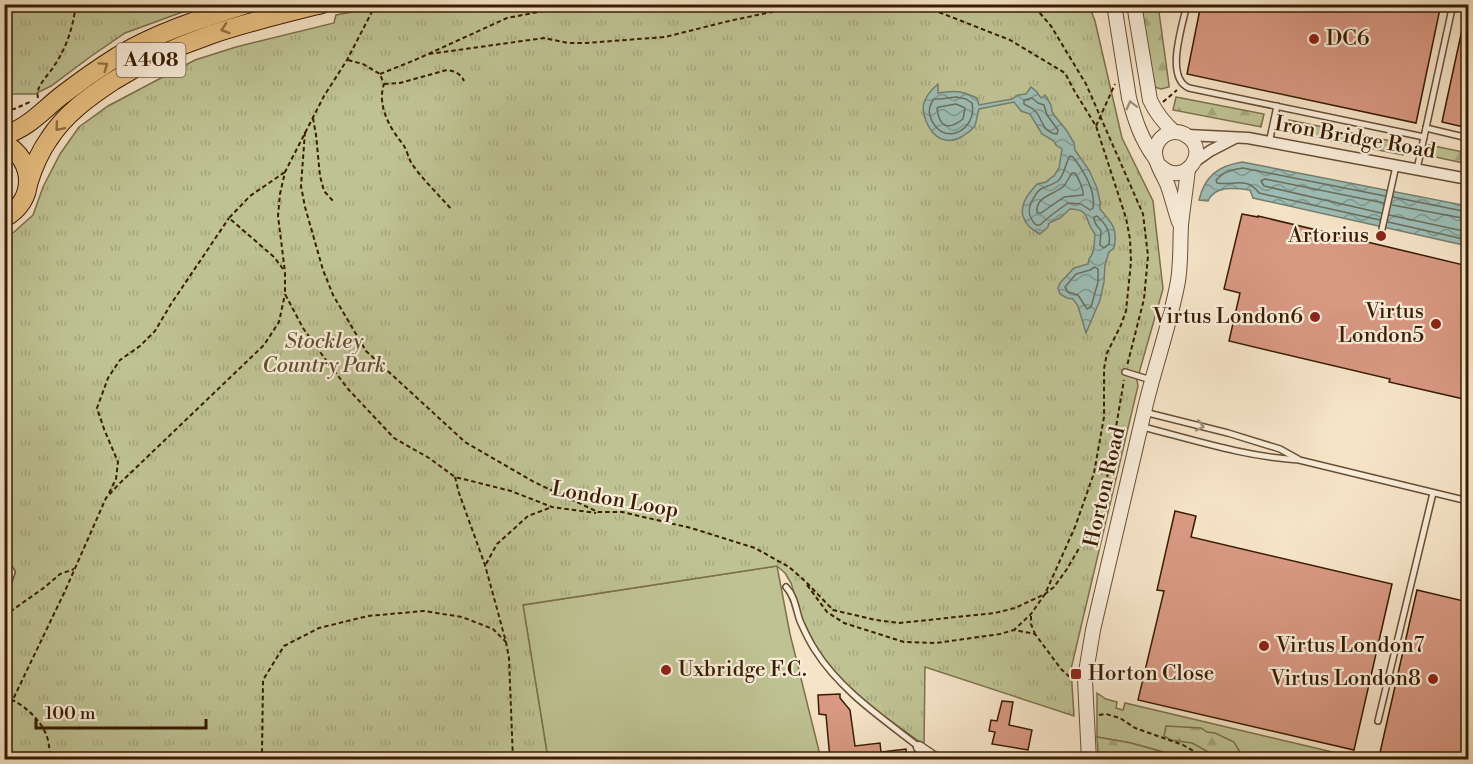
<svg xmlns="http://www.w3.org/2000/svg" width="1473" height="764" font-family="'Libre Bodoni',serif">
	<defs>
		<pattern id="forest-firs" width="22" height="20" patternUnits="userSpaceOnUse" patternTransform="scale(1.5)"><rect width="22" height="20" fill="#bfc394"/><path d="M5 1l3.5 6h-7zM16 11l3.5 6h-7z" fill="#a5a77e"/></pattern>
		<pattern id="park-tufts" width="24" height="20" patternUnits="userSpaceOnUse" patternTransform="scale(1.5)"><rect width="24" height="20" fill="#bfc394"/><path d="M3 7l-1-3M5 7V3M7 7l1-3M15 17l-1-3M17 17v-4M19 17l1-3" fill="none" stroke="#a5a77e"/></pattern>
		<pattern id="water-waves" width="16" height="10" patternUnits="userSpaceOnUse" patternTransform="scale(1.5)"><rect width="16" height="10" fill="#9dbeb7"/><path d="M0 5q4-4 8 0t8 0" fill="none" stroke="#819a92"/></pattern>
	</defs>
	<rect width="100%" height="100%" fill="#f6e4c8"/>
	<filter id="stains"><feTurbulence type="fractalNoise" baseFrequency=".00333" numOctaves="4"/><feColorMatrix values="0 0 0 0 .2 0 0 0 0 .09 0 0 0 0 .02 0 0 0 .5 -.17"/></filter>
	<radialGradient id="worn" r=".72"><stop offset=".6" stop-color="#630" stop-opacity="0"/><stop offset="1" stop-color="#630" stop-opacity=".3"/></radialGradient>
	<g fill="#bfc394" stroke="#7c704a" stroke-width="1.5">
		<path d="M 777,566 L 790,634 L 821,759 L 548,759 L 523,605 Z"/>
		<path d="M 1097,693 L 1106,699 L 1117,702 L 1116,708 L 1123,710 L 1125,703 L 1362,759 L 1186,759 L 1181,757 L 1131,743 L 1097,737 Z"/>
	</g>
	<g fill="url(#forest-firs)" stroke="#7c704a" stroke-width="1.5">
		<path d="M 1141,5 L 1158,5 L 1169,85 L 1169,87 L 1161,89 L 1154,87 Z"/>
		<path d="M 1176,97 L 1264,114 L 1261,127 L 1173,110 Z"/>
		<path d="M 1289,120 L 1406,144 L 1403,155 L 1287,132 Z"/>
		<path d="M 1429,145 L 1468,153 L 1468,164 L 1426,155 Z"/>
		<path d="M 1166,726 L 1201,728 L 1207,732 L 1215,733 L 1234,742 L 1244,759 L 1221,759 L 1192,743 L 1171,740 L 1164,736 Z"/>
		<path d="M 1097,737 L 1131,743 L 1181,757 L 1186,759 L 1129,759 L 1098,752 Z"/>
	</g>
	<g fill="url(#park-tufts)" stroke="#7c704a" stroke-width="1.5">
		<path d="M 5,4 L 202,4 L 202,5 L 125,33 L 90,57 L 51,86 L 35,94 L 5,94 Z"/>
		<path d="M 390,5 L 1089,5 L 1095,21 L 1122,138 L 1153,201 L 1163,289 L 1137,380 L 1138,386 L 1071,669 L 1074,716 L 925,667 L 924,745 L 880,713 L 834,674 L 816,647 L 803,621 L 791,583 L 785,573 L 777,566 L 523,605 L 548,759 L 5,760 L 5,238 L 14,232 L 33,215 L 43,187 L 60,154 L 79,127 L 108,106 L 195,60 L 236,47 L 334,23 L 336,15 Z"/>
	</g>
	<g fill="url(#water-waves)" stroke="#757e6e" stroke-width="1.5">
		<path d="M 938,84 L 938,93 C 955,90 962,91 977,98 L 979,105 L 1012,99 L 1018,95 L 1026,94 L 1031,87 L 1036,91 L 1041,98 L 1045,95 L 1051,105 L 1052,111 L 1054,115 L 1067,131 L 1074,143 L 1075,150 L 1089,170 L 1097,188 L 1100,201 L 1100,209 C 1112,223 1118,228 1114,248 L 1109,252 L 1105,265 L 1104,282 L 1100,300 L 1086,333 L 1078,306 L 1073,299 L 1067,298 L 1060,294 L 1058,288 L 1060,283 L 1074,268 L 1088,264 L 1089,259 C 1095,252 1094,243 1095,234 C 1084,221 1091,209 1070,209 L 1060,218 L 1049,223 L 1048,227 L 1040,234 C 1020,224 1017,208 1031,191 C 1033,189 1035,186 1037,184 C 1040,183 1044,183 1046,182 C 1049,180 1051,177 1054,176 L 1059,168 L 1062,149 L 1056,145 L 1054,141 L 1042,134 L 1030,114 L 1021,111 L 1014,102 L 979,109 C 977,115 977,122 974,127 C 971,131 967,133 963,136 C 946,146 933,138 926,121 C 924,116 922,109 924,103 C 926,96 932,89 938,84 Z"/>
		<path d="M 1242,162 L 1468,206 L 1468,246 L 1253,198 L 1250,190 C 1235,188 1215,185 1208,201 L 1199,200 C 1205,175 1219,166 1242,162 Z"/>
	</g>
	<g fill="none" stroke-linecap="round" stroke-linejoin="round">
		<g stroke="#6a6e5c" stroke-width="1.5">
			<path d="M 956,97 L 966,99 L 972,103 C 978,131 941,149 930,116 C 928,109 930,104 934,99 L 940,99 Z"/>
			<path d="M 1032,98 L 1038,103 L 1044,105 L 1047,115 L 1058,130 L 1057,134 C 1040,132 1043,116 1033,109 C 1030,107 1027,106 1024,104 L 1024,100 Z"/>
			<path d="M 956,104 L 965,108 L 963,119 C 948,131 939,127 937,108 L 939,107 Z"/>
			<path d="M 1070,156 L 1073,157 C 1083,170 1096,191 1093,208 L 1090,210 L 1081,204 L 1068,203 C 1058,210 1048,217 1040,225 L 1036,225 C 1027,216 1027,207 1035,196 C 1036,194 1039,190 1041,189 C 1047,186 1052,185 1058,181 C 1065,175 1065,163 1070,156 Z"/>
			<path d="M 1072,173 L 1075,173 C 1078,177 1084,190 1083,195 L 1064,197 L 1041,213 L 1037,213 C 1035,196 1054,195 1064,186 C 1067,182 1069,177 1072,173 Z"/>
			<path d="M 1393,197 L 1468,212"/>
			<path d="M 1392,205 L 1468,219"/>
			<path d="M 1381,213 L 1264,186 L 1261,181 L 1265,179 L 1384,203"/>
			<path d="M 1389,215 L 1468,232"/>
			<path d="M 1097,216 C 1106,224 1111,232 1109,244 L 1104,248 L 1100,245 L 1101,231 C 1098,226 1093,223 1094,217 Z"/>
			<path d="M 1380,220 L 1259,193 C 1247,176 1233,186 1217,183 L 1216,180 C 1223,172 1233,169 1243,168 L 1385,196"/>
			<path d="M 1388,222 L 1468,240"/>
			<path d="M 1095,267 L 1098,269 L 1098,282 L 1091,307 L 1087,309 L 1078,295 L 1068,292 L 1065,287 L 1076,274 L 1090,270 Z"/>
		</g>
	</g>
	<g fill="#d89882" stroke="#381d00" stroke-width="1.5">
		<path d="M 1201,4 L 1441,4 L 1416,123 L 1187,74 Z"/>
		<path d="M 1465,16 L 1468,17 L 1468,128 L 1442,122 Z"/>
		<path d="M 1242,214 L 1258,217 L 1258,216 L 1468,266 L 1468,400 L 1389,382 L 1390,379 L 1229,341 L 1240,293 L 1224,289 Z"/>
		<path d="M 1175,511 L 1196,516 L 1191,537 L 1392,584 L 1354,750 L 1138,700 L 1164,591 L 1157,590 Z"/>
		<path d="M 1417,590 L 1468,602 L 1468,759 L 1391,759 L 1379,757 Z"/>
		<path d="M 840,694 L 840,698 L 850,710 L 855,746 L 880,743 L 881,752 L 906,749 L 907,759 L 830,759 L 826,715 L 819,714 L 818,695 Z"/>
		<path d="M 1002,701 L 1013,702 L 1009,725 L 1032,730 L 1028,750 L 992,744 L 995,732 L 989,731 L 991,720 L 997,721 Z"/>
	</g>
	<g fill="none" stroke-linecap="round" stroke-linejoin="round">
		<defs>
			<g id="service">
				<path d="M 1187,4 C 1183,24 1164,78 1189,88 L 1424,137"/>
				<path d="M 1426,128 L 1468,138"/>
				<path d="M 1269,143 L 1277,106"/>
				<path d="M 1417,169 L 1453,4"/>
				<path d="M 1382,229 L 1396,166"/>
				<path d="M 1125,372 L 1151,380"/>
				<path d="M 1144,412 L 1228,433 L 1280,449 L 1298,459"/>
				<path d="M 1143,427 C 1194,440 1246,457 1299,460 L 1468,501"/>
				<path d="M 4,561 L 12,572 L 8,584 L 4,587"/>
				<path d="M 786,587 C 795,596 796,610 800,621 C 804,630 809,641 815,650 C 840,690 882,718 919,747"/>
				<path d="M 1378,721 L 1433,493"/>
			</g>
			<g id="minor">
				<path d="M 1187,135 L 1248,138 L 1468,179"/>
				<path d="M 1193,163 L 1210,151 L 1235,138"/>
				<path d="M 919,747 L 938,760"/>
			</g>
			<g id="tertiary">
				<path d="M 1114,4 L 1129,98 C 1135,120 1141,139 1155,158"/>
				<path d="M 1134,4 L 1150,100 C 1156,113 1163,122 1174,132"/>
				<path d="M 1160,166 C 1184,189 1211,151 1187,136 C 1182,132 1175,131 1169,133 C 1161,136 1156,143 1155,151 C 1154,161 1164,176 1168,186 C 1172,198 1175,210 1179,222"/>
				<path d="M 1089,760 L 1085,680 L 1087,666 L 1093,630 L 1144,412 C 1154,368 1170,325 1178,281 C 1181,262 1180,243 1181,225 C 1183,206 1186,188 1188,169"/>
			</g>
			<g id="primary">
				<path d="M 4,135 C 27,129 43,110 61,96 C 79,82 99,68 118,56 C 158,32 203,18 247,4"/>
				<path d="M 4,143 C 36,161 36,201 4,218"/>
				<path d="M 28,184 C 33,168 39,153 49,139 C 65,114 89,97 113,81 C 181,38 245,23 322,4"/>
			</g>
		</defs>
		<use href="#service" stroke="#684f32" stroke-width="8"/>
		<use href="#minor" stroke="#684f32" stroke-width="13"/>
		<use href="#tertiary" stroke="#684f32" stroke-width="16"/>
		<use href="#primary" stroke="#381d00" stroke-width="20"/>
		<g stroke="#381d00" stroke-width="2" stroke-dasharray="4.5 3" stroke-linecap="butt">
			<path d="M 376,4 L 347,60 L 324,96 L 285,172 L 280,194 L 278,216 L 285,272 L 285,294 L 303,328 L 320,352 L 348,389 L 394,438 L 429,458 L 455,477 L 511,491 L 552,507 L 596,513"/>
			<path d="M 918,4 L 1010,40 L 1065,73 L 1075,92 L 1096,126 L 1126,218 L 1130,239 L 1131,262 L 1126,311 L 1121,325 L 1107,353 L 1104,369 L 1104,417 L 1094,473 L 1075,527 L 1045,594 L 1031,614 L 1014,630"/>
			<path d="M 1028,4 L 1033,6 L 1039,12 L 1051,26 L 1086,84 L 1143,214 L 1148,256 L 1144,299 L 1127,366"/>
			<path d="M 429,54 L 544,38 L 568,43 L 586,43 L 665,37 L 729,21 L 809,4"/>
			<path d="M 348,60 L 363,64 L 380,74 L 384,84 C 377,105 389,127 402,143 C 407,149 408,158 412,164 C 423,180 439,195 452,210"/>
			<path d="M 380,74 L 415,60 L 507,18 L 549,10 L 624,4"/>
			<path d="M 384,84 L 400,83 L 447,70 C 455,71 461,74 464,81"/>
			<path d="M 38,98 C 35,86 48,76 54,66 C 67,47 73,27 76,4"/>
			<path d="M 1163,102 L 1177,90"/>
			<path d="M 4,110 L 14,109 L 30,102"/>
			<path d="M 313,118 L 316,135 L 320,176 L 324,191 L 334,202"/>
			<path d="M 1096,126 L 1115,84"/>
			<path d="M 305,132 L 301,186 L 305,207 L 323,270 L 333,295 L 366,351 L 465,442 L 534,482 L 598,512 L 622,512 L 691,528 L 755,548 L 789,567 L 806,582 L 833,610 L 876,620 L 899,623 L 995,613 L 1015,608 L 1045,594 L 1054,587 L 1067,569 L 1092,526 L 1108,474 L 1124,380"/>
			<path d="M 283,269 L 274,257 L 229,218 L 250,196 L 285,172"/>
			<path d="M 455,477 L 459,493 L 485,565 L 506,642 L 509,658 L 513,760"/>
			<path d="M 109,493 L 116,479 L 118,462 L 104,429 L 97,408 L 108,378 L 120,360 L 140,346 L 155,331 L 171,304 L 229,218"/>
			<path d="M 486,564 L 497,544 L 528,516 L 552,507"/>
			<path d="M 807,585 L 827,612 L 844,623 L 904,642 L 936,643 L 1000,634 L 1014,630 L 1035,634 L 1061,669 L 1072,679"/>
			<path d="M 4,616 L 45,587 L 60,574 L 74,569"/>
			<path d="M 1031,616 L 1031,624 L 1035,634"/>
			<path d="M 4,697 C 20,701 38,717 45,732 C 49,739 49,749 51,757"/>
			<path d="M 1099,715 L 1106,714 L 1120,718 L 1135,728 L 1183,745 L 1209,760"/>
			<path d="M 4,718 L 65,591 L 106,498 L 119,484 L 264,345 L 279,322 L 285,294"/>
			<path d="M 4,753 L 51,757 L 287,753"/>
			<path d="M 264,760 L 262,753 L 263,680 L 284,646 L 319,628 L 368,616 L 424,611 L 462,617 L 493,629 L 506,642"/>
		</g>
		<use href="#service" stroke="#f9eddb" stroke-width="5"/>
		<use href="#minor" stroke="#f9eddb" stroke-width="10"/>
		<use href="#tertiary" stroke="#f9eddb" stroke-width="14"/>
		<use href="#primary" stroke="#ebc284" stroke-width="18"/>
	</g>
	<defs><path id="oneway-chevron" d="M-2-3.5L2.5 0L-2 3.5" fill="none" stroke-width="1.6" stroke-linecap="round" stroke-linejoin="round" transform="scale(1.5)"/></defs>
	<g stroke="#927042">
		<use href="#oneway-chevron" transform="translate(225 29) rotate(162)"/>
		<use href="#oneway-chevron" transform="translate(104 66) rotate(-35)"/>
		<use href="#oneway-chevron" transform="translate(59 127) rotate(130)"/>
	</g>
	<g stroke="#a28f78">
		<use href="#oneway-chevron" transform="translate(1131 105) rotate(-104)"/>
		<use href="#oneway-chevron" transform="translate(1200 426) rotate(14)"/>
	</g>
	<g fill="#8f2418" stroke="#f9eddb" stroke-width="2">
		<circle cx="1314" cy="39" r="6"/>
		<circle cx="1381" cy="236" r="6"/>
		<circle cx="1315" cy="317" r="6"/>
		<circle cx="1436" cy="324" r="6"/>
		<circle cx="1264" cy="646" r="6"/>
		<circle cx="666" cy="670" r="6"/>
		<rect x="1070" y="668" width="12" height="12" rx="3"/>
		<circle cx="1433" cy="679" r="6"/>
	</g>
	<g text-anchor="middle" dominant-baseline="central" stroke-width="4.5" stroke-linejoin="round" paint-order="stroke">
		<rect fill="#f9eddb" stroke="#725b42" stroke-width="1.5" x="116.5" y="43" width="69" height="34" rx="4.5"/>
		<g font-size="20" font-weight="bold" fill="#381d00">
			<text x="151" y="60">A408</text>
		</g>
		<g font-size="21" fill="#381d00" stroke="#f9eddb" text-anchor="start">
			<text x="1326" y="39">DC6</text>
			<text x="1369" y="236" text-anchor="end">Artorius</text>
			<text x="1424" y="312" text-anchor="end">Virtus<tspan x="1424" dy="24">London5</tspan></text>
			<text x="1303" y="317" text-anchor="end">Virtus London6</text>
			<text x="1276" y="646">Virtus London7</text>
			<text x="678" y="670">Uxbridge F.C.</text>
			<text x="1088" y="674">Horton Close</text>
			<text x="1421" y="679" text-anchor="end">Virtus London8</text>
		</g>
		<g font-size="21" fill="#381d00" stroke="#f9eddb">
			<text transform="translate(1355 138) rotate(10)">Iron Bridge Road</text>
			<text transform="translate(1105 487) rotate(-77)">Horton Road</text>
			<text transform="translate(615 500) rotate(10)">London Loop</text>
		</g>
		<g font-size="21" font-style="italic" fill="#604f2c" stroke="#f9eddb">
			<text x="324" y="342">Stockley<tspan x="324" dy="24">Country Park</tspan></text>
		</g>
	</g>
	<rect width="1473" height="764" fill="none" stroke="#f6e4c8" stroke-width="24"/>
	<rect x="6" y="6" width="1461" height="752" fill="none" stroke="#381d00" stroke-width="3"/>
	<rect x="12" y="12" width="1449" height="740" fill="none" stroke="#381d00" stroke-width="1.5"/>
	<path d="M36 719v9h170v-9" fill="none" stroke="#381d00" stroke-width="3"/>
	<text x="45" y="719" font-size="18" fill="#381d00" stroke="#f9eddb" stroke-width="4.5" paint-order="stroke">100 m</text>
	<rect width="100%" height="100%" filter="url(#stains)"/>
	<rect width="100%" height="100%" fill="url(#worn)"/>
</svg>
